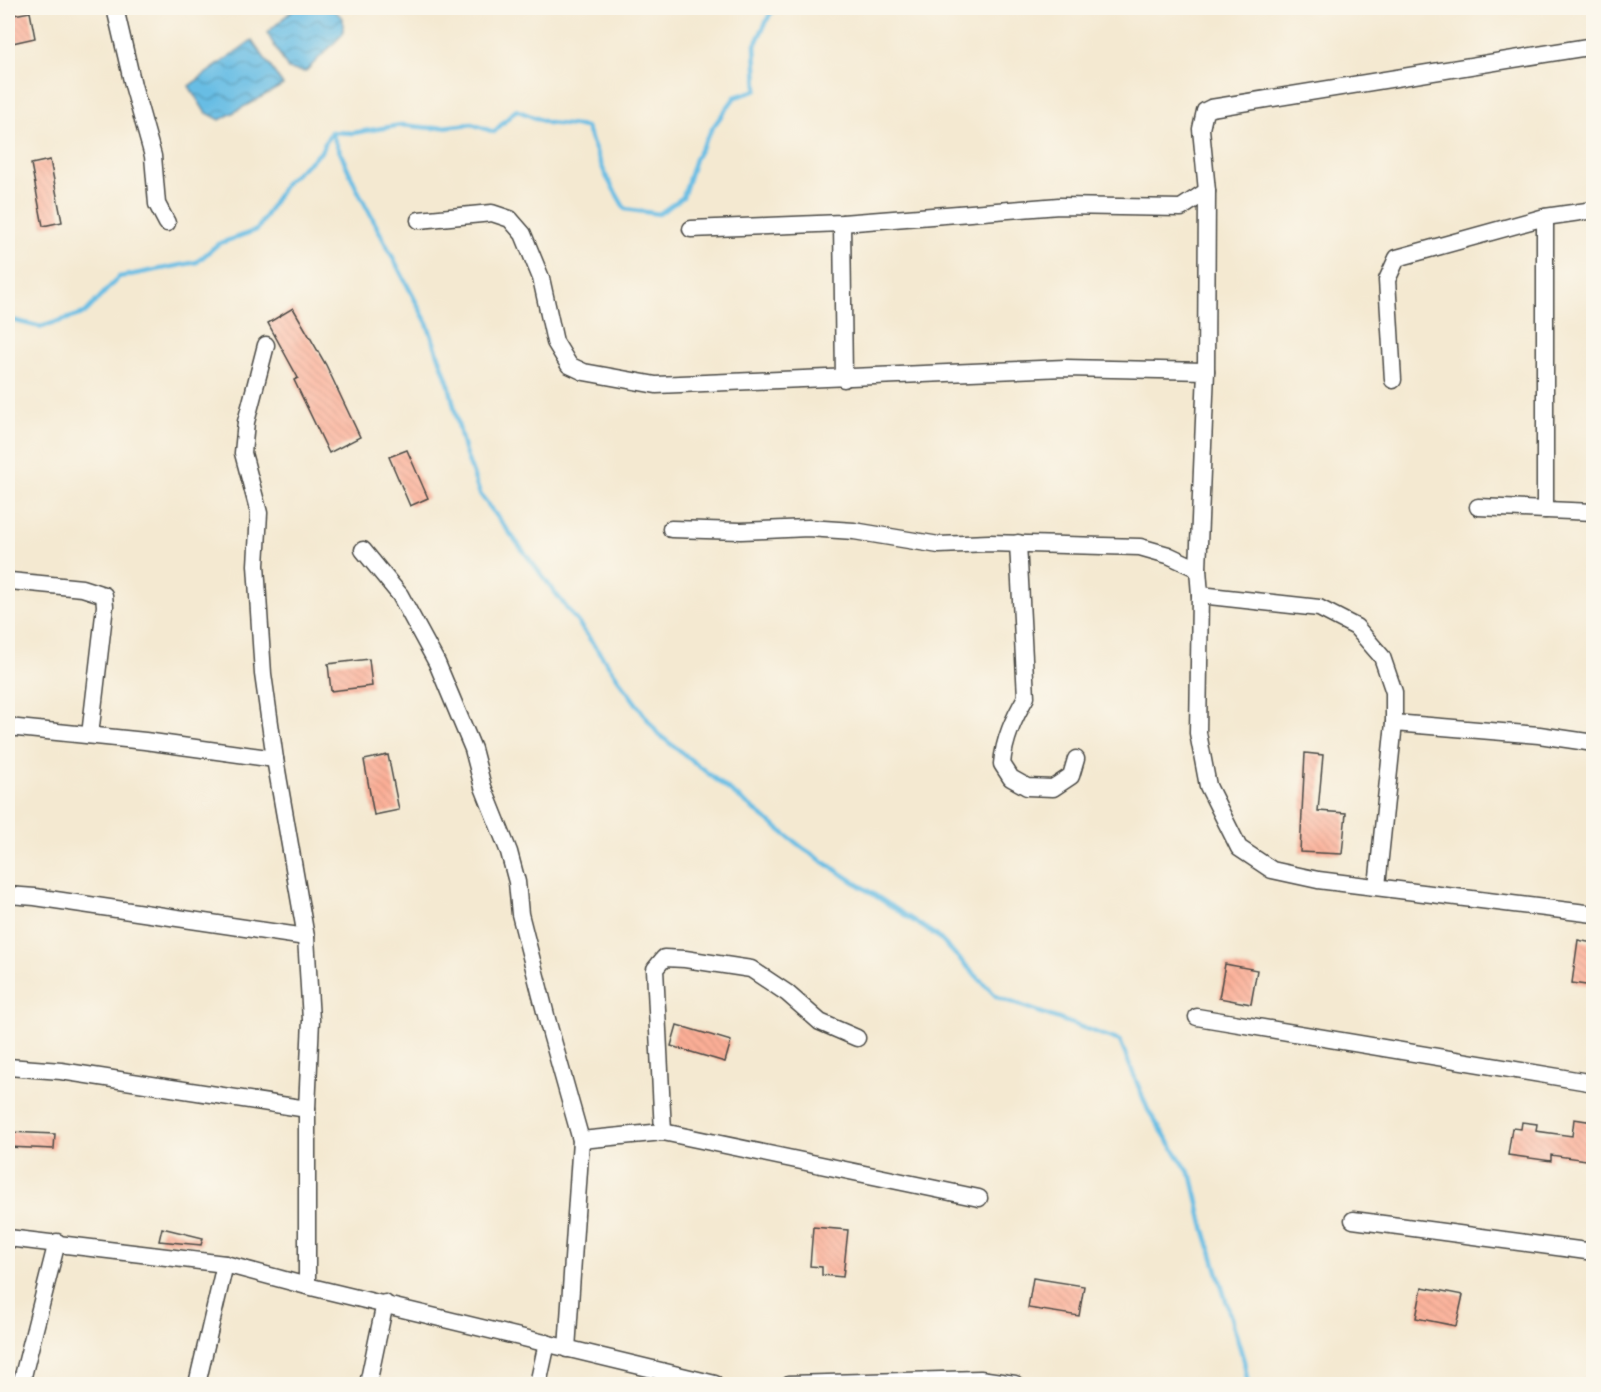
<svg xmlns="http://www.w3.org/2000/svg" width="1601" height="1392" font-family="Mali,sans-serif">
	<defs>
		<pattern id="water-waves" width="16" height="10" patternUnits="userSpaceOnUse" patternTransform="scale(1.5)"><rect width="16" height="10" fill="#67bde4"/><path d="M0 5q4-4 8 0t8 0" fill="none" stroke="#559ab9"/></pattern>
		<pattern id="building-back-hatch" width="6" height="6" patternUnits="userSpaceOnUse" patternTransform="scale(1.5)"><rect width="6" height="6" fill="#fbae96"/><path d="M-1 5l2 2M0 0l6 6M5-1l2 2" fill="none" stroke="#d79681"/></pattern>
	</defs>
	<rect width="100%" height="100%" fill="#fbf7ec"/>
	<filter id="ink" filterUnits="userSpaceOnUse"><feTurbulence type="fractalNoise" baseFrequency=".0167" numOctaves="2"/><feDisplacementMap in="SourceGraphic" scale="12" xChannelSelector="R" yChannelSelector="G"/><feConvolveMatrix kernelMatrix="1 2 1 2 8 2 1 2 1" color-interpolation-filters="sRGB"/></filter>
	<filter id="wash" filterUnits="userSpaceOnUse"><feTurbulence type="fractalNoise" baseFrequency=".008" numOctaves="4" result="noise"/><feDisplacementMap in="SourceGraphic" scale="24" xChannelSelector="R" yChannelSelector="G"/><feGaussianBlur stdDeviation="1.35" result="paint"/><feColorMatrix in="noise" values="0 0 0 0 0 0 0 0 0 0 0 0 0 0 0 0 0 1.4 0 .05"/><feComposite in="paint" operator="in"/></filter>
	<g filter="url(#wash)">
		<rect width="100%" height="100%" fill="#f4e9d1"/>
		<g fill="url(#water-waves)" stroke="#497488" stroke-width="1.5">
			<path d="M 295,8 L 331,8 L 343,18 L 343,34 L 305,72 L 288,69 L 267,33 Z"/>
			<path d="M 252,40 L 283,85 L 220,120 L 205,112 L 189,86 Z"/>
		</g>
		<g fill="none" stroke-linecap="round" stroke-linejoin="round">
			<g stroke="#67bde4" stroke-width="4.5">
				<path d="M 331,132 L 356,187 L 427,323 L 449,385 L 464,449 L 480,494 L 579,624 L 658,734 L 804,849 L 937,936 L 997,997 L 1120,1041 L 1148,1110 L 1192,1177 L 1203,1224 L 1244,1361 L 1248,1384"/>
				<path d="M 8,319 L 41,327 L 85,313 L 119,277 L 197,262 L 218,244 L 257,230 L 286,182 L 320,153 L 331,132 L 353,133 L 401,125 L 432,128 L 472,124 L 494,132 L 516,110 L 548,123 L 586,127 L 606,176 L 625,209 L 659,214 L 683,197 L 695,159 L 713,127 L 735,97 L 757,90 L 755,45 L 770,14 L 776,8"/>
			</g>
		</g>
		<g id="blocks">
			<g fill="url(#building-back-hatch)">
				<path d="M 30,12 L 35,38 L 8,44 L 8,16 Z"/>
				<path d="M 50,160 L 62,222 L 43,226 L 31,164 Z"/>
				<path d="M 293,308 L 326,365 L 360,437 L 329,453 L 294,380 L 298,378 L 268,323 Z"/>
				<path d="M 407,450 L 428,498 L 410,506 L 389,457 Z"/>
				<path d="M 369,659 L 372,686 L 331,691 L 328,664 Z"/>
				<path d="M 1305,753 L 1323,755 L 1318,811 L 1346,813 L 1342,854 L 1300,852 Z"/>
				<path d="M 388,755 L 399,810 L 374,815 L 364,760 Z"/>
				<path d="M 1578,940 L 1593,943 L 1593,986 L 1572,983 Z"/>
				<path d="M 1225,964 L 1257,970 L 1251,1004 L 1219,998 Z"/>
				<path d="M 677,1025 L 731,1041 L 725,1062 L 671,1046 Z"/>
				<path d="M 1574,1119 L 1593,1122 L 1593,1161 L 1551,1155 L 1551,1161 L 1508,1155 L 1512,1128 L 1521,1129 L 1522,1122 L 1537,1124 L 1536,1131 L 1572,1136 Z"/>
				<path d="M 8,1132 L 55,1134 L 54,1149 L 8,1147 Z"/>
				<path d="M 813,1227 L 848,1230 L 843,1277 L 822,1275 L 822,1267 L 810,1266 Z"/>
				<path d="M 162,1228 L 203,1238 L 201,1245 L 159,1241 Z"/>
				<path d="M 1033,1278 L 1084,1286 L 1079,1316 L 1028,1308 Z"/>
				<path d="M 1422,1287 L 1463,1295 L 1456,1326 L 1416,1318 Z"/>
			</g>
		</g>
	</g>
	<g filter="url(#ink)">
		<use href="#blocks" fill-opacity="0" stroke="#494844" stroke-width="1.5"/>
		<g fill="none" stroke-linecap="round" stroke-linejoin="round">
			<defs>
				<g id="minor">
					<path d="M 115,8 L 133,85 L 153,156 L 157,204 L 167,223"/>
					<path d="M 1594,46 L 1211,108 L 1205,111 L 1201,129 L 1207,191 L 1206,371 L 1198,569 L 1200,595 L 1198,733 L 1208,786 L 1239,848 L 1272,870 L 1318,880 L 1594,914"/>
					<path d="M 1545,217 L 1545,510"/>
					<path d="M 419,220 L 492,213 L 510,219 L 523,234 L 541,278 L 555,342 L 569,365 L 584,372 L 656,385 L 1065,368 L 1206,371"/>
					<path d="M 842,223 L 844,379"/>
					<path d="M 691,229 L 842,223 L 1059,206 L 1181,208 L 1207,191"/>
					<path d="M 266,345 L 246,422 L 243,453 L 259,513 L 256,565 L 263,674 L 275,759 L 306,937 L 311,1020 L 307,1109 L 307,1286"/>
					<path d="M 1393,380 L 1387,280 L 1397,258 L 1545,217 L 1594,210"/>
					<path d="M 1478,507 L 1594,512"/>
					<path d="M 671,529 L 741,531 L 808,528 L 854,531 L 939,545 L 989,543 L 1140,547 L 1168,555 L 1198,569"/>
					<path d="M 1018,543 L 1026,697 C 1014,718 1004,739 1002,764 L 1011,778 L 1027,787 L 1053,788 L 1071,776 L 1076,759"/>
					<path d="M 363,550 L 400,595 L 437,663 L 473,749 L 483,787 L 509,852 L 517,882 L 520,914 L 548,1023 L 581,1140 L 567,1349"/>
					<path d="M 10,581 L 82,588 L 104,595 L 105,606 L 90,735"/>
					<path d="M 1200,595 L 1319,608 L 1356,627 L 1382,657 L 1394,692 L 1394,723 L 1377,886"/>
					<path d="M 1394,723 L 1539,735 L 1594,743"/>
					<path d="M 8,727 L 145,741 L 275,759"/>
					<path d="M 8,895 L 35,897 L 306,937"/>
					<path d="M 1197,1017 L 1594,1083"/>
					<path d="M 8,1067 L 61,1071 L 307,1109"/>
					<path d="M 663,1132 L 655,969 L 664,958 L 685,959 L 751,969 L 787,993 L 820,1022 L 857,1038"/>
					<path d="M 581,1140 L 663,1132 L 979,1198"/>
					<path d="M 1353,1220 L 1594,1252"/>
					<path d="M 8,1238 L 225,1264 L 307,1286 L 715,1384"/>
					<path d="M 21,1384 L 57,1242"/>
					<path d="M 197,1384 L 225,1264"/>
					<path d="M 368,1384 L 385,1303"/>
					<path d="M 538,1384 L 547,1343"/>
					<path d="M 789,1384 L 980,1379 L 1015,1384"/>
				</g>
			</defs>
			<use href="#minor" stroke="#494844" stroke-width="19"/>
			<use href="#minor" stroke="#fff" stroke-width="16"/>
		</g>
	</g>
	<rect width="1601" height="1392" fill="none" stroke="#fbf7ec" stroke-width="30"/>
</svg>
